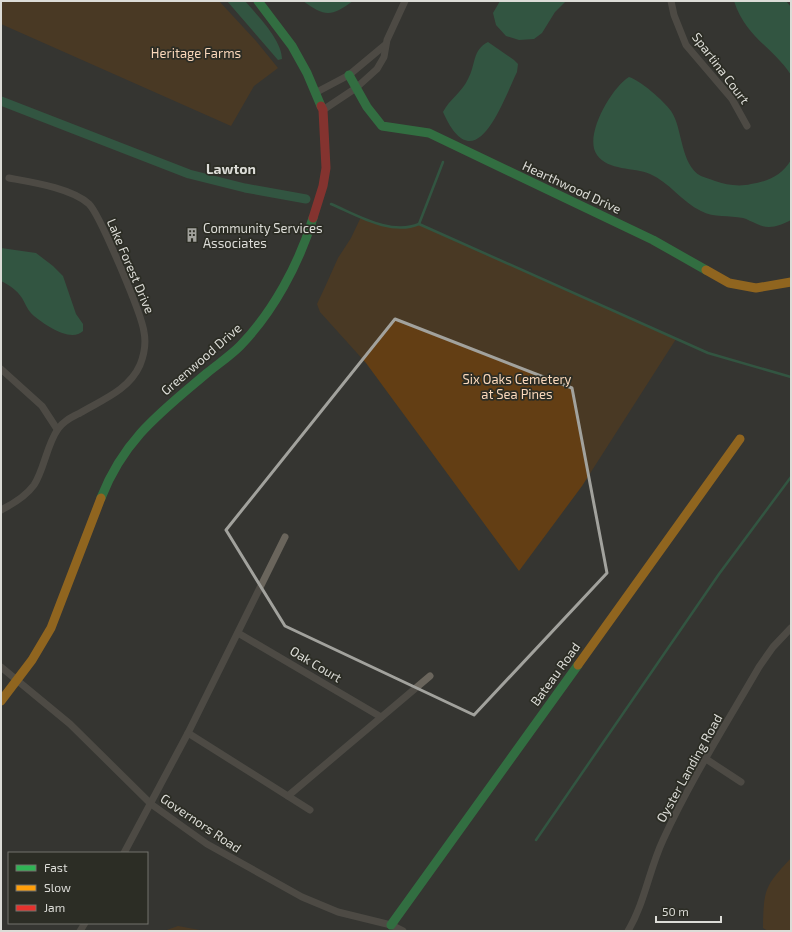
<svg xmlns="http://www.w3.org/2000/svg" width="792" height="932" font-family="'Exo 2',sans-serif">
	<rect width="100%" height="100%" fill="#353531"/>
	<g fill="#633e14">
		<path d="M 1,1 L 219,1 L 256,41 L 278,68 L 254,86 L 231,126 L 1,24 Z"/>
		<path d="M 361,217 C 378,225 401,232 419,224 L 676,339 L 582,486 L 519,571 L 366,363 L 320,312 L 317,304 L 325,287 L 338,258 L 351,238 Z"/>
		<path d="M 791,858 L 791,931 L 768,931 L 763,928 C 764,889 764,887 791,858 Z"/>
		<path d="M 178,926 L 205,931 L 164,931 Z"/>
	</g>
	<g fill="#307c54">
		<path d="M 227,1 L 245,1 C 257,15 282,40 282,59 L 278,60 Z"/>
		<path d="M 303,1 L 353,1 C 331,17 325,17 303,1 Z"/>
		<path d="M 500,1 L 566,1 L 555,12 L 542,33 L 534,39 L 519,40 L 506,36 L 496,25 L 493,13 Z"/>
		<path d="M 734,1 L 786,1 L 791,7 L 791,75 C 772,46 746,38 734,1 Z"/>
		<path d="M 488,42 L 514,60 L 518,64 L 517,72 C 502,103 475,184 443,112 C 449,100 462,92 468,79 C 476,65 472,50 488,42 Z"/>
		<path d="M 629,77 C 640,80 664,101 671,111 C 683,128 680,165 701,176 C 705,178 711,179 715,181 C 726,185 740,187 751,184 C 769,181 781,176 791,160 L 791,220 C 779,226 769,230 757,224 C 752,222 747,219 743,218 C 729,215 714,218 701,211 C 682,202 669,182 650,174 C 634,167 608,171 597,155 C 583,136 612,87 629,77 Z"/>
		<path d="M 1,248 L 36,253 L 53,266 L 63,276 L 76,314 L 83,324 L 83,331 C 71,343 45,325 34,316 C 28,311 26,305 22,298 C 17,290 9,285 1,281 Z"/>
	</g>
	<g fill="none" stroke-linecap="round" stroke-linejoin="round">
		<g stroke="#307c54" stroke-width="2.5">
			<path d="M 331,204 C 357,215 391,236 419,224 L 708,353 L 791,377"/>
			<path d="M 419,224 L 443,162"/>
			<path d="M 536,840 L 719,574 L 791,477"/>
		</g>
		<path stroke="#307c54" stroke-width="9" d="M 1,101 L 189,174 L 245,188 L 306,199"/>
		<g stroke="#6a655c" stroke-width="7">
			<path d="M 671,1 L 674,15 L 686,45 L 732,99 L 747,126"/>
			<path d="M 315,93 L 349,75 L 385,45"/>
			<path d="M 323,110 L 356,88 L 377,69 L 384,57 L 387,40 L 405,1"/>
			<path d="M 1,369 L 42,406 L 57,429"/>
			<path d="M 1,510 C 13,504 26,496 34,485 C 44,470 47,444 58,429 C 63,421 72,417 80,413 C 102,400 129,390 140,365 C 144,355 146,342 144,332 C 142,315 100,215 89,204 C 72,188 31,182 9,178"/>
			<path d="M 238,633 L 381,717"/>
			<path d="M 1,667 L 70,724 L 151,804 L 207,844 L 302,897 L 338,912 L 391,925 L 403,931"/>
			<path d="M 188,733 L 310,810"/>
			<path d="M 706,759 L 741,782"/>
			<path d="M 288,796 L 430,676"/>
			<path d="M 124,853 L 188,733 L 285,537"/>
			<path d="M 80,931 L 85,923"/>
			<path d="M 628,931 C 645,902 649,870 663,840 C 690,781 726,724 759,667 L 773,647 L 791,628"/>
		</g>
		<g stroke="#30b455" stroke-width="9">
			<path d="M 258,1 L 292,46 L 307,73 L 321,106"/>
			<path d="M 349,75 L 367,107 L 382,126 L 429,133 L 653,240 L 706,270"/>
			<path d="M 101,498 C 124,439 161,412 207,373 C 218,364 230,356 240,346 C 273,312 299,264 313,218"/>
			<path d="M 391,925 L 578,665"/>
		</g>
		<g stroke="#ff9f0a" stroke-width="9">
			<path d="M 706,270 L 729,283 L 756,288 L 791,282"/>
			<path d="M 578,665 L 740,439"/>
			<path d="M 1,701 L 32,660 L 51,628 L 101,498"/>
		</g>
		<path stroke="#e5322d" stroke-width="9" d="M 313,218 L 323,186 L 326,168 L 323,110 L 321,106"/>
	</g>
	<path d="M0 0H792V932H0ZM 395,319 L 572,388 L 607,573 L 474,715 L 285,626 L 226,530 Z" fill="#353531" fill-opacity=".55" fill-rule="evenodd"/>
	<path fill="none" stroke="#a2a29d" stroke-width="3" stroke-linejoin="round" d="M 395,319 L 572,388 L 607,573 L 474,715 L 285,626 L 226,530 Z"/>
	<defs>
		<symbol id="building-bare" viewBox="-9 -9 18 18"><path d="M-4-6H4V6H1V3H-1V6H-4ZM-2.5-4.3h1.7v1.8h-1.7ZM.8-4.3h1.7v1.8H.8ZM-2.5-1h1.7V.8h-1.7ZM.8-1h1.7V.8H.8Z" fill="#a2a29d" stroke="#2c2d25" stroke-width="2.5" paint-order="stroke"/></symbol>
	</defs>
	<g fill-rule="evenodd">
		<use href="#building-bare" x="182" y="225" width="20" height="20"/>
	</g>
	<g text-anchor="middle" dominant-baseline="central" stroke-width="3.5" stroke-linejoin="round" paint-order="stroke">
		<g font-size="13" fill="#f9d7ba" stroke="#2c2d25">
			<text x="196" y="53">Heritage Farms</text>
			<text x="517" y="379">Six Oaks Cemetery<tspan x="517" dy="15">at Sea Pines</tspan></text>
		</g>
		<g font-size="13" fill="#dcdcd7" stroke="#2c2d25">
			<text transform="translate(721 68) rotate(53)">Spartina Court</text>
			<text transform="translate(572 187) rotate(25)">Hearthwood Drive</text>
			<text transform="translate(131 266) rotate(67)">Lake Forest Drive</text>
			<text transform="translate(201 359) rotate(-41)">Greenwood Drive</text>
			<text transform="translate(316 664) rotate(31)">Oak Court</text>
			<text transform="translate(555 674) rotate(-54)">Bateau Road</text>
			<text transform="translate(689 768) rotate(-61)">Oyster Landing Road</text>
			<text transform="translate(201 823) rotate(34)">Governors Road</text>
		</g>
		<g font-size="13" fill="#dcdcd7" stroke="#2c2d25" text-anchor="start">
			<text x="203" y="228">Community Services<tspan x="203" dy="15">Associates</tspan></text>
		</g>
		<g font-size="14" font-weight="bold" fill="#dcdcd7" stroke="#2c2d25">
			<text x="231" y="168">Lawton</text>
		</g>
	</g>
	<rect width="792" height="932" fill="none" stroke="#dcdcd7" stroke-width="4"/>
	<rect x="8" y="852" width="140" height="72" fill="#2c2d25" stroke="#72736c"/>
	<rect x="16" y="865" width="20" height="6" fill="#30b455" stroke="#72736c"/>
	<text x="44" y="872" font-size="12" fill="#dcdcd7">Fast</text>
	<rect x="16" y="885" width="20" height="6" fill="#ff9f0a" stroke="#72736c"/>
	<text x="44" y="892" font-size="12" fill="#dcdcd7">Slow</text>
	<rect x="16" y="905" width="20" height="6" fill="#e5322d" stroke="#72736c"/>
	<text x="44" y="912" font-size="12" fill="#dcdcd7">Jam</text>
	<path d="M656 916v6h65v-6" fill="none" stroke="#dcdcd7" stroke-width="2"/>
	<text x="662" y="916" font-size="12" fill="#dcdcd7" stroke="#2c2d25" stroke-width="3" paint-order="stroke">50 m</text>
</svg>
